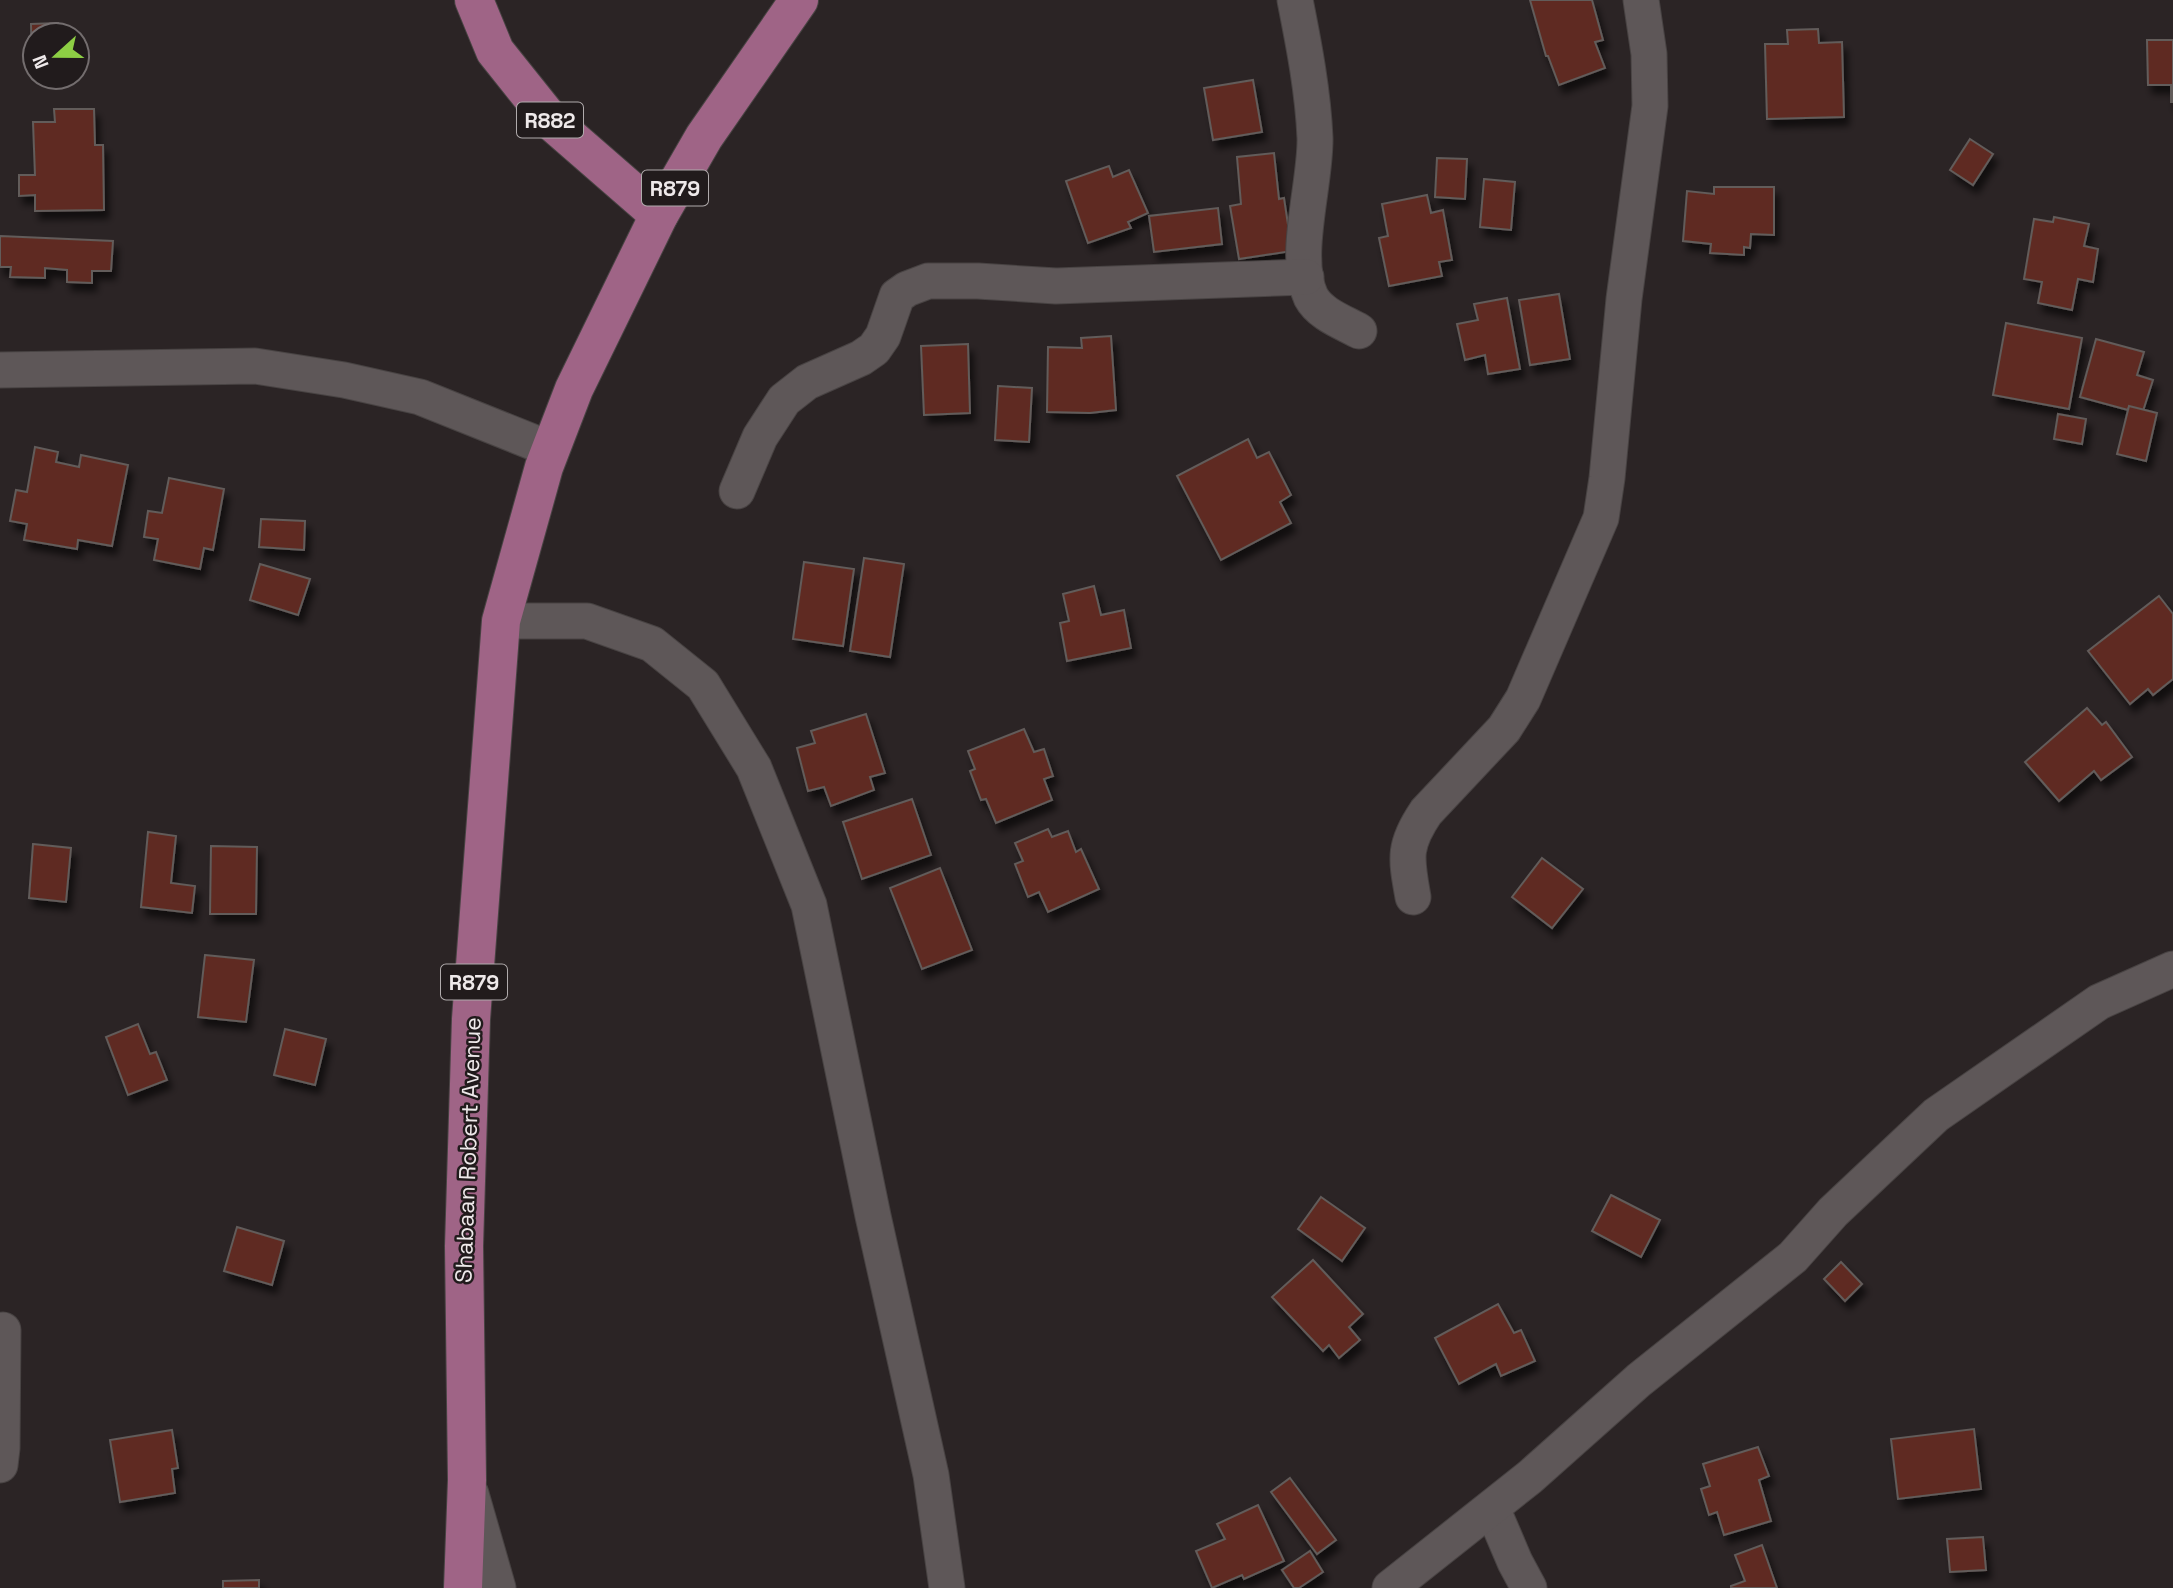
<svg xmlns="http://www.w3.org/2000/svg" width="2173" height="1588" font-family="'Space Grotesk',sans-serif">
	<defs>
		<filter id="shadow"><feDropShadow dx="4.5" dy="8" stdDeviation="3.5" flood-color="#0009"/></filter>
	</defs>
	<rect width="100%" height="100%" fill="#2b2425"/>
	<g fill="#5e2c21" stroke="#625b5a" stroke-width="2" filter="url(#shadow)">
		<path d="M 1530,0 L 1592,0 L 1603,40 L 1595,42 L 1605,68 L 1559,85 L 1548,56 L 1546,56 Z"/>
		<path d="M 58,23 L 58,35 L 35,35 L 35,71 L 32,71 L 31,24 Z"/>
		<path d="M 1818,29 L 1819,43 L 1842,42 L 1844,117 L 1767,119 L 1765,44 L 1788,44 L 1787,30 Z"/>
		<path d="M 2147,40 L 2173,40 L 2173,102 L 2171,102 L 2171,85 L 2148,85 Z"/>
		<path d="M 1253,80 L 1262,132 L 1213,140 L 1204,88 Z"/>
		<path d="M 54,109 L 94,109 L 95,145 L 103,145 L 104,210 L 35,211 L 35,195 L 19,196 L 19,175 L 35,175 L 33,122 L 55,122 Z"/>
		<path d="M 1970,139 L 1993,154 L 1973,185 L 1950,170 Z"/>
		<path d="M 1274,153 L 1279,199 L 1284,198 L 1292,251 L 1239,259 L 1230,206 L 1241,204 L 1237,157 Z"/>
		<path d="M 1437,158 L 1467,159 L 1465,199 L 1435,197 Z"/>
		<path d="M 1109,166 L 1113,177 L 1129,170 L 1148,213 L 1128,222 L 1131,228 L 1088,243 L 1066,181 Z"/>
		<path d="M 1484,179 L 1515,182 L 1511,230 L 1480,227 Z"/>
		<path d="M 1714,187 L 1774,187 L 1774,235 L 1751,234 L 1750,248 L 1744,247 L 1744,255 L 1710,253 L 1711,244 L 1683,241 L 1687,191 L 1714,194 Z"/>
		<path d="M 1427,195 L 1431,213 L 1443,210 L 1452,260 L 1439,262 L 1442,276 L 1389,286 L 1379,238 L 1388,236 L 1382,204 Z"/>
		<path d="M 1218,208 L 1222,244 L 1154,252 L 1149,216 Z"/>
		<path d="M 2054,217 L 2089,224 L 2084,246 L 2098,249 L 2093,282 L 2078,279 L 2072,310 L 2038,303 L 2042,282 L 2024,279 L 2034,219 L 2053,222 Z"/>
		<path d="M 0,236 L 113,241 L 111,271 L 92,271 L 92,283 L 67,282 L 67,270 L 45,268 L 45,278 L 10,277 L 11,267 L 0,267 Z"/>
		<path d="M 1559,294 L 1570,359 L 1530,365 L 1519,300 Z"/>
		<path d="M 1507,298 L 1520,369 L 1488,374 L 1485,355 L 1465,360 L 1457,324 L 1478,320 L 1474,304 Z"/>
		<path d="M 2006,323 L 2082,338 L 2069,409 L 1993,395 Z"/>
		<path d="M 1111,336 L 1116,410 L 1090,413 L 1047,412 L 1048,347 L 1082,348 L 1081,338 Z"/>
		<path d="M 2096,339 L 2144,352 L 2137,375 L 2153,380 L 2143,411 L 2129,407 L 2128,410 L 2080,397 Z"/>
		<path d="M 968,344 L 970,413 L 924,415 L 921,346 Z"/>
		<path d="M 998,386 L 1032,388 L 1029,442 L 995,440 Z"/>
		<path d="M 2129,406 L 2157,413 L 2146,461 L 2117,454 Z"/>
		<path d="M 2058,414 L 2086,419 L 2082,444 L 2054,439 Z"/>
		<path d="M 1248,439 L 1257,458 L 1269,452 L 1291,495 L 1280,502 L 1291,523 L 1221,560 L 1177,476 Z"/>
		<path d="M 35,447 L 58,452 L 56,462 L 79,467 L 81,455 L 128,465 L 112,546 L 78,540 L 77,549 L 24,540 L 27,524 L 10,521 L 16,490 L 27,492 Z"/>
		<path d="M 169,478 L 224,489 L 213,550 L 204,548 L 200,569 L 154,560 L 158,539 L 144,537 L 148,511 L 162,513 Z"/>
		<path d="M 261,519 L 305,521 L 304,550 L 259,547 Z"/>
		<path d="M 864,558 L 904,564 L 890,657 L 850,651 Z"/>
		<path d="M 804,562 L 854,569 L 843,646 L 793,639 Z"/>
		<path d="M 260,564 L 310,579 L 298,615 L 250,600 Z"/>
		<path d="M 1094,586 L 1101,615 L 1124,610 L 1131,648 L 1067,661 L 1060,623 L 1069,621 L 1063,594 Z"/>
		<path d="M 2159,596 L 2173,614 L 2173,679 L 2153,695 L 2148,689 L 2130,704 L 2088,651 Z"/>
		<path d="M 2087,708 L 2102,725 L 2106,722 L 2132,757 L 2101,780 L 2094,771 L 2059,801 L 2025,762 Z"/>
		<path d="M 866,714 L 885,773 L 870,777 L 874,790 L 831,806 L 824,787 L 808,791 L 797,748 L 815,743 L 811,731 Z"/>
		<path d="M 1024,729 L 1034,752 L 1044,749 L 1053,776 L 1044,779 L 1052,800 L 996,823 L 986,799 L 981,800 L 970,771 L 975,769 L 968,751 Z"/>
		<path d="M 912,799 L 931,855 L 862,879 L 843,822 Z"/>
		<path d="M 1048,829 L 1052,837 L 1068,831 L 1076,852 L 1081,849 L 1099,889 L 1048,912 L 1039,892 L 1028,897 L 1015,864 L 1023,861 L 1015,843 Z"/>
		<path d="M 148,832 L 176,836 L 171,883 L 195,886 L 192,913 L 141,907 Z"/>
		<path d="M 33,844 L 71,848 L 66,902 L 29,898 Z"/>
		<path d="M 211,846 L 257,847 L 256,914 L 210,914 Z"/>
		<path d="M 1542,858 L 1583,889 L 1552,928 L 1512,897 Z"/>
		<path d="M 940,868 L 972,950 L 922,969 L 890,888 Z"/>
		<path d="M 205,955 L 254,960 L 246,1022 L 198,1017 Z"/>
		<path d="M 138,1024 L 150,1054 L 156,1052 L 167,1080 L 128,1095 L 106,1037 Z"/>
		<path d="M 285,1029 L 326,1039 L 315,1085 L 274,1075 Z"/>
		<path d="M 1611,1195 L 1660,1220 L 1641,1257 L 1592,1231 Z"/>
		<path d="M 1321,1197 L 1365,1228 L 1342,1261 L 1298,1229 Z"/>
		<path d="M 237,1227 L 284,1241 L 272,1285 L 224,1271 Z"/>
		<path d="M 1313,1260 L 1363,1314 L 1349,1327 L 1360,1340 L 1339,1358 L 1329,1345 L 1323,1351 L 1272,1297 Z"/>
		<path d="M 1841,1262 L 1862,1284 L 1845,1301 L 1824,1279 Z"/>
		<path d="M 1498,1304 L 1514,1333 L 1521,1330 L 1535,1361 L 1501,1376 L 1496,1364 L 1459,1384 L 1435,1338 Z"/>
		<path d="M 1974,1429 L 1981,1489 L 1898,1499 L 1891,1439 Z"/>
		<path d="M 172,1430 L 178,1468 L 172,1469 L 175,1493 L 120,1502 L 110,1440 Z"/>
		<path d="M 1758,1447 L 1769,1476 L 1759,1480 L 1771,1521 L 1724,1535 L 1717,1512 L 1709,1515 L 1701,1489 L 1710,1486 L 1703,1464 Z"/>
		<path d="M 1290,1478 L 1336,1540 L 1317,1554 L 1271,1492 Z"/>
		<path d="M 1258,1505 L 1284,1561 L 1244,1579 L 1242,1575 L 1212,1588 L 1196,1551 L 1225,1539 L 1217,1524 Z"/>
		<path d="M 1983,1537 L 1986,1570 L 1950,1572 L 1947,1539 Z"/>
		<path d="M 1762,1545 L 1777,1588 L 1731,1588 L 1731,1586 L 1745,1581 L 1735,1555 Z"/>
		<path d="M 1310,1551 L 1323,1572 L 1299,1588 L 1294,1588 L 1282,1570 Z"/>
		<path d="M 259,1580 L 259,1588 L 223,1588 L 223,1581 Z"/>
	</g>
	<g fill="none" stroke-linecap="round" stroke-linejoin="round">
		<defs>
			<g id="minor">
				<path d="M 1295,0 C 1304,45 1313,92 1315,138 C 1316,183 1292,257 1311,297 C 1320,314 1343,322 1359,331"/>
				<path d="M 0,370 L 255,366 L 344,380 L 420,397 L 550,449"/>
				<path d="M 737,491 L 760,437 L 784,400 L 807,382 L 861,358 L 874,349 L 883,336 L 897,296 L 907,289 L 928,281 L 978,281 L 1056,286 L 1306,277"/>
				<path d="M 501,621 L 587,621 L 652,644 L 703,685 L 754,768 L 809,905 L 873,1216 L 931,1475 L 947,1588"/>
				<path d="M 1413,897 C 1406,858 1403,846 1426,812 L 1504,729 L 1523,699 L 1601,518 L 1607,478 L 1624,299 L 1650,106 L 1649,54 L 1641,0"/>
				<path d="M 0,1465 L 2,1448 L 3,1330"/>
				<path d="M 471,1494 L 498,1588"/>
				<path d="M 1492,1508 L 1515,1562 L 1529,1588"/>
				<path d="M 1390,1588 L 1530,1477 L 1639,1380 L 1793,1257 L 1833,1212 L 1936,1115 L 2099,1002 L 2173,969"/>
			</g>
			<g id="primary">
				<path d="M 474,0 L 495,51 L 551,121 L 659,215"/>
				<path d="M 463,1588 L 467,1480 L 464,1246 L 471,1019 L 501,621 L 544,467 L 574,389 L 659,215 L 704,137 L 799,0"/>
			</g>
		</defs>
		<use href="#minor" stroke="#484343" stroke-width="37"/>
		<use href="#primary" stroke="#484343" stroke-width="40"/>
		<use href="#minor" stroke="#5e5758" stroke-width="35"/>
		<use href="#primary" stroke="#9f6486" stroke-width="38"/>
	</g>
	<g text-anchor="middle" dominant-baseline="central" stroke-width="5" stroke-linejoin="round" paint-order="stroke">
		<g fill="#211b1c" stroke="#b0abac" stroke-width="2">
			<rect x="517" y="102.5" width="66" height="35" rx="5"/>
			<rect x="642" y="170.5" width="66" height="35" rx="5"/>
			<rect x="441" y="964.5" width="66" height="35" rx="5"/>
		</g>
		<g font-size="21" font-weight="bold" fill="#eee9ea">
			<text x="550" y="120">R882</text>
			<text x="675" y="188">R879</text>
			<text x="474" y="982">R879</text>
		</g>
		<g font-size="23" fill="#eee9ea" stroke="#211b1c">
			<text transform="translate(468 1150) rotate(-88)">Shabaan Robert Avenue</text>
		</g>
	</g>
	<g transform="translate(56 56) rotate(249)"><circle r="33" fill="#211b1c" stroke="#736d6e" stroke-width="2"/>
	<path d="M0-5L12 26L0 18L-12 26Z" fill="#8dce44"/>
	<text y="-10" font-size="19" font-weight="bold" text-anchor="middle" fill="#eee9ea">N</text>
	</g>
</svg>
